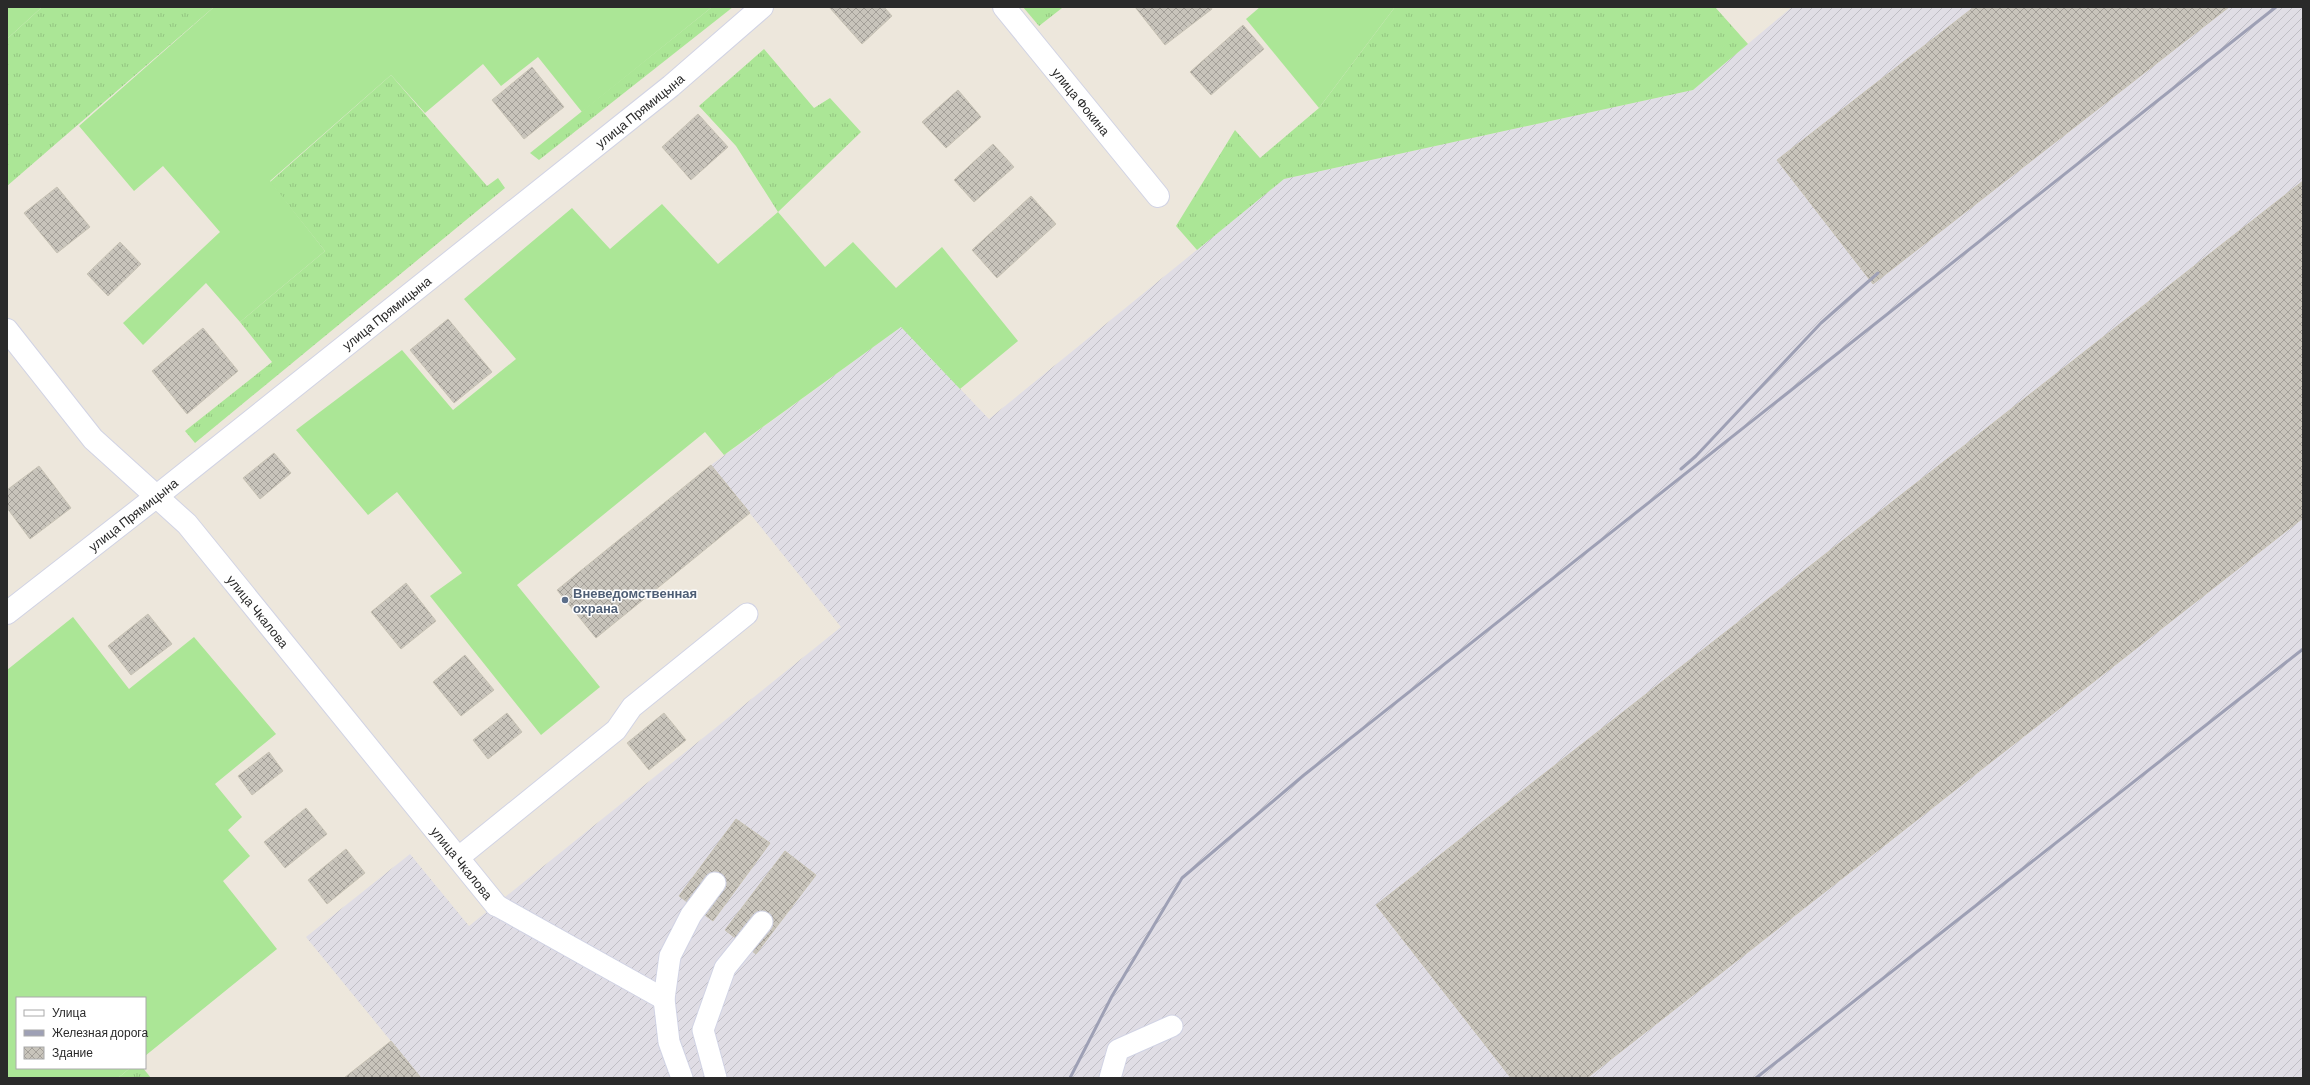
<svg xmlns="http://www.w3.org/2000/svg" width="2310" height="1085" font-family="Barlow,sans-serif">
	<defs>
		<pattern id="industrial-furrows" width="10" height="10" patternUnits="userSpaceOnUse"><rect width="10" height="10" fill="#e0dde5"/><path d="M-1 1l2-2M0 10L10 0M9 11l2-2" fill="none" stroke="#c0bec5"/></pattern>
		<pattern id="grass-tufts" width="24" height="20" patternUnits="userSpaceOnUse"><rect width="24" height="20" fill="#abe696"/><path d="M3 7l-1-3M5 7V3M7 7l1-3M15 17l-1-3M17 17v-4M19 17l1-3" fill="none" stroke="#93c581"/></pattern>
		<pattern id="building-cross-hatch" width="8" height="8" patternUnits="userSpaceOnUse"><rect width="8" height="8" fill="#c8c4bb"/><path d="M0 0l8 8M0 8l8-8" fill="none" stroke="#a39f98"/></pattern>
	</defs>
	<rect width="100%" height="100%" fill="#ede7dc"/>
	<path fill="url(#industrial-furrows)" d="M 1792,7 L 2303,7 L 2303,1078 L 421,1078 L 306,937 L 410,854 L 469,926 L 841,627 L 711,465 L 901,327 L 989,419 L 1284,179 L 1693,90 Z"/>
	<g fill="url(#grass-tufts)">
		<path d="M 42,7 L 214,7 L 7,186 L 7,39 Z"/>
		<path d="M 712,7 L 733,7 L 539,160 L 530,153 Z"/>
		<path d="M 1023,7 L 1062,7 L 1062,8 L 1039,26 Z"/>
		<path d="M 1395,7 L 1715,7 L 1748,44 L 1693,90 L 1284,179 L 1197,250 L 1176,226 L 1235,130 L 1260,158 L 1319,108 Z"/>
		<path d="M 764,49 L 814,108 L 830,98 L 861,132 L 778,212 L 736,146 L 699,106 Z"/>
		<path d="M 391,75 L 487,186 L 498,178 L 505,188 L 195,443 L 185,431 L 272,362 L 240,322 L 325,251 L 270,182 Z"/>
		<path d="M 130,1068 L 143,1068 L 151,1078 L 118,1078 Z"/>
	</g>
	<g fill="#abe696">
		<path d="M 7,7 L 42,7 L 7,39 Z"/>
		<path d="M 214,7 L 712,7 L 582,112 L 538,57 L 501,86 L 483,64 L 425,113 L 391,75 L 270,181 L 325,251 L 240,322 L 206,283 L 143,345 L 123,323 L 220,232 L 163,166 L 134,191 L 79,126 Z"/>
		<path d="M 1260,7 L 1395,7 L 1319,108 L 1246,19 Z"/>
		<path d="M 662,204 L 718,264 L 778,212 L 825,267 L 853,242 L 896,288 L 942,247 L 1018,341 L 960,389 L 901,327 L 724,455 L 705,432 L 517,585 L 600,687 L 541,735 L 430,596 L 462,573 L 397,492 L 368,515 L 296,430 L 402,350 L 453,410 L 516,359 L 464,299 L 572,208 L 610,249 Z"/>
		<path d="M 73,617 L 129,689 L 194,637 L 276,734 L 215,784 L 242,817 L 228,830 L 250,856 L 223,881 L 277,949 L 145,1056 L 145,998 L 17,998 L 17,1068 L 130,1068 L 118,1078 L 7,1078 L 7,670 Z"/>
	</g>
	<g fill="url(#building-cross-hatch)" stroke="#c8c3b5">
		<path d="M 829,7 L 884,7 L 892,16 L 862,44 Z"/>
		<path d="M 1135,7 L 1211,7 L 1212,9 L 1165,45 Z"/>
		<path d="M 1974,7 L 2229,7 L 1873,284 L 1777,160 Z"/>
		<path d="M 1243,25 L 1264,49 L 1211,95 L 1190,72 Z"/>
		<path d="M 532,67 L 564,107 L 524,139 L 492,100 Z"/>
		<path d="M 958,90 L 981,117 L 946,148 L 922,122 Z"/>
		<path d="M 698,114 L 728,147 L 691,180 L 662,147 Z"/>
		<path d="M 993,144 L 1014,167 L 974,202 L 954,180 Z"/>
		<path d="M 2303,181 L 2303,518 L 1587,1078 L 1511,1078 L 1376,905 Z"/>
		<path d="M 57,187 L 90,227 L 57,253 L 24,213 Z"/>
		<path d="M 1031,196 L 1056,224 L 997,278 L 972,250 Z"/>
		<path d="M 120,242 L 141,264 L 108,296 L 87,274 Z"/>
		<path d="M 448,319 L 492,372 L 454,403 L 410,350 Z"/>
		<path d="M 203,328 L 238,371 L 187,414 L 152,371 Z"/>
		<path d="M 274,453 L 291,473 L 260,499 L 243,478 Z"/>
		<path d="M 711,465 L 750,513 L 596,638 L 557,590 Z"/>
		<path d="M 39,466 L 71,508 L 30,539 L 7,508 L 7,490 Z"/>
		<path d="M 406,583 L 436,621 L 401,649 L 371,612 Z"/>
		<path d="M 148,614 L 172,644 L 131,675 L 108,646 Z"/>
		<path d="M 465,655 L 494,690 L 461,716 L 433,682 Z"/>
		<path d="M 507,713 L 522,732 L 488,759 L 473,740 Z"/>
		<path d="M 664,713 L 686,740 L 649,770 L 627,743 Z"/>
		<path d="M 269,752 L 283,771 L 252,795 L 238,776 Z"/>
		<path d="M 306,808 L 327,834 L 285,868 L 264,842 Z"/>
		<path d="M 736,819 L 770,843 L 713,921 L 679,896 Z"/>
		<path d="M 346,849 L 365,873 L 327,904 L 308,880 Z"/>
		<path d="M 785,851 L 816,875 L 756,954 L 725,930 Z"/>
		<path d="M 391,1041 L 421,1078 L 344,1078 Z"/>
	</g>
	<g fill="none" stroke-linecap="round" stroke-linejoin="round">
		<defs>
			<g id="lane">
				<path d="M 458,858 L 616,730 L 632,707 L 747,614"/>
				<path d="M 496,905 L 664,999"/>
				<path d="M 682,1078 L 669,1042 L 664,999 L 670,956 L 691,915 L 715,883"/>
				<path d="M 716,1078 L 703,1030 L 725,968 L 762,922"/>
				<path d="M 1110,1078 L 1118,1050 L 1172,1026"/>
			</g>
			<g id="street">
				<path id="s1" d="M 1004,7 L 1158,196"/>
				<path id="s2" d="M 7,330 L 93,439 L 187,524 L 496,905"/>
			</g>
			<g id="secondary">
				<path id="s3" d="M 7,613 L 157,496 L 671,86 L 762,7"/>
			</g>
		</defs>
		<use href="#lane" stroke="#d1d3e4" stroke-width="23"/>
		<use href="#street" stroke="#d1d3e4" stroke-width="24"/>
		<use href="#secondary" stroke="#d1d3e4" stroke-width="24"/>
		<use href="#lane" stroke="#fff" stroke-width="21"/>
		<use href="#street" stroke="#fff" stroke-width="22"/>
		<use href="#secondary" stroke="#fff" stroke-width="22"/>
		<g stroke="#9ea0b5" stroke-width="3">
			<path d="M 1681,469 L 1696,456 L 1821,323 L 1878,273"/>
			<path d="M 1070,1078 L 1112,996 L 1182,878 L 1304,775 L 2276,7"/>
			<path d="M 1756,1078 L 2303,649"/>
		</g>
	</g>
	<circle fill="#5c6f8a" stroke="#fff" stroke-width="1.5" cx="565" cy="600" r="4"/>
	<g text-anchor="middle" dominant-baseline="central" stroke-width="3" stroke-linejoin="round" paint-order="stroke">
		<g font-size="13" fill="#2a2a2a" stroke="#fff">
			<text stroke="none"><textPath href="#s1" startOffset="122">улица Фокина</textPath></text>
			<text stroke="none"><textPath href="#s3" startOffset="808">улица Прямицына</textPath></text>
			<text stroke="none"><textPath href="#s3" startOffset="484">улица Прямицына</textPath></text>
			<text stroke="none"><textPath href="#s3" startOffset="160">улица Прямицына</textPath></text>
			<text stroke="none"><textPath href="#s2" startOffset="378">улица Чкалова</textPath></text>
			<text stroke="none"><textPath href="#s2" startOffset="702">улица Чкалова</textPath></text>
		</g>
		<g font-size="13" font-weight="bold" fill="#4e5e75" stroke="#fff" text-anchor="start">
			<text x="573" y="593">Вневедомственная<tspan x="573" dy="15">охрана</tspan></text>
		</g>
	</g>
	<rect width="2310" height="1085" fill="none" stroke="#2a2a2a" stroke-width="16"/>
	<rect x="16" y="997" width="130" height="72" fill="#ffffff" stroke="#aaaaaa"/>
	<rect x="24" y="1010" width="20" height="6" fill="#ffffff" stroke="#aaaaaa"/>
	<text x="52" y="1017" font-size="12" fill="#2a2a2a">Улица</text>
	<rect x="24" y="1030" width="20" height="6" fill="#9ea0b5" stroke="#aaaaaa"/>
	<text x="52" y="1037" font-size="12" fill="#2a2a2a">Железная дорога</text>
	<rect x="24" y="1047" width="20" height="12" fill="url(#building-cross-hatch)" stroke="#aaaaaa"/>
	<text x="52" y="1057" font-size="12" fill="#2a2a2a">Здание</text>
</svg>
